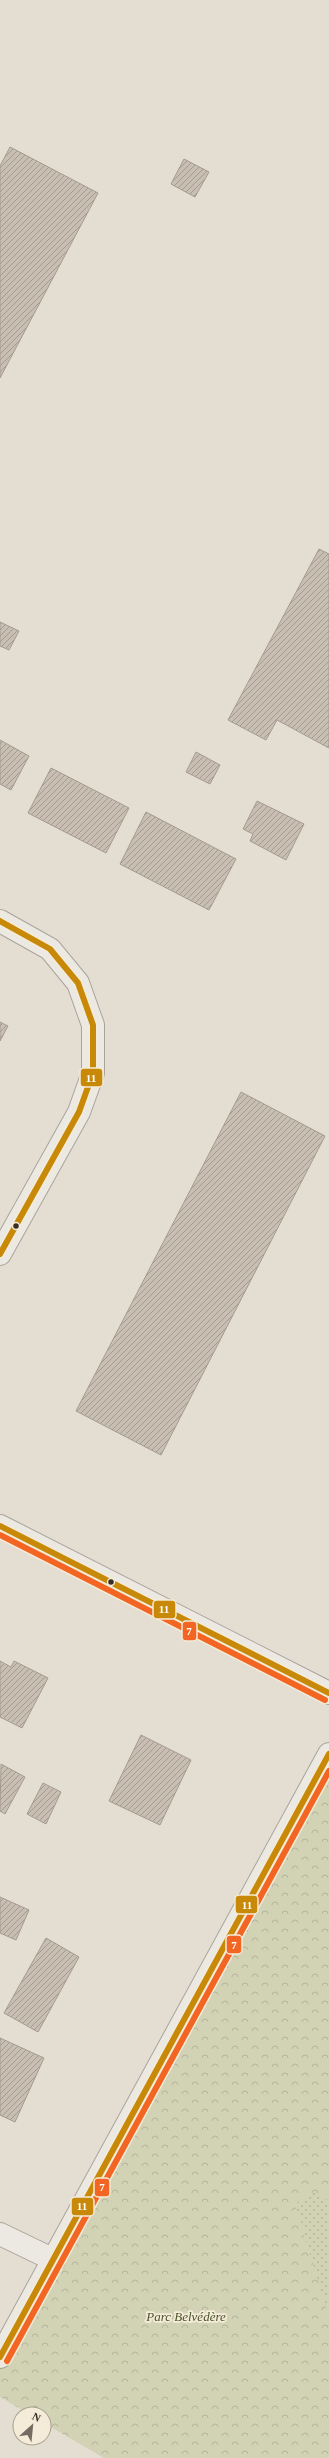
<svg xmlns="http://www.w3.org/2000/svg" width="329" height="2458" font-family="Georgia,serif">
	<defs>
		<pattern id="park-crowns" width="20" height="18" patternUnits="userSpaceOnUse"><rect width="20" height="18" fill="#d2d2b5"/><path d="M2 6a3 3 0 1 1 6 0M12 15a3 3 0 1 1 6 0" fill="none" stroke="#b5b59b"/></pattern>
		<pattern id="garden-dots" width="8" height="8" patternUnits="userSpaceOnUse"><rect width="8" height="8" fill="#d2d2b5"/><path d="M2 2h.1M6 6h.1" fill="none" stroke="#b5b59b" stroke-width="1.8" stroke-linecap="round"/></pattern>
		<pattern id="building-hatch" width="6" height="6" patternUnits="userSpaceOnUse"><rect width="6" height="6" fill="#c8beb2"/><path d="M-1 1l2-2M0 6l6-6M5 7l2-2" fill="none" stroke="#a39b90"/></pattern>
	</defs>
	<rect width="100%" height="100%" fill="#e4ded2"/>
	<path fill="url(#park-crowns)" d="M 329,1754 L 329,2458 L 104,2458 L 44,2423 L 44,2414 L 29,2414 L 0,2397 L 0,2357 Z"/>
	<path fill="url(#garden-dots)" d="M 314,2192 L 329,2201 L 329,2317 L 295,2204 Z"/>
	<g fill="url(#building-hatch)" stroke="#a49a91">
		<path d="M 10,147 L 98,193 L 0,378 L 0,166 Z"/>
		<path d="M 184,159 L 209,172 L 195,197 L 171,184 Z"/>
		<path d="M 319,549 L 329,554 L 329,748 L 277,720 L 266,740 L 228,720 Z"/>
		<path d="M 0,622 L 19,631 L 9,650 L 0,646 Z"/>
		<path d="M 0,740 L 29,756 L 11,790 L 0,784 Z"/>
		<path d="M 196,752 L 220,765 L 210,784 L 186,772 Z"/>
		<path d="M 51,768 L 129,808 L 106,853 L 28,813 Z"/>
		<path d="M 257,801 L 304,824 L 286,860 L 250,841 L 253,834 L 243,829 Z"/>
		<path d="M 146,812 L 236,859 L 209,910 L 120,864 Z"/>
		<path d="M 0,1022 L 8,1026 L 0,1041 Z"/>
		<path d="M 241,1092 L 325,1136 L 161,1455 L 76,1411 Z"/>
		<path d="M 0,1661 L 11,1667 L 14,1661 L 48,1678 L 22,1728 L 0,1717 Z"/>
		<path d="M 141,1735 L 191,1760 L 160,1825 L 109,1801 Z"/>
		<path d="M 1,1764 L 25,1777 L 5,1814 L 0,1811 Z"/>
		<path d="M 43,1783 L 61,1792 L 46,1824 L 27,1814 Z"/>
		<path d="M 0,1897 L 29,1910 L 16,1940 L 0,1933 Z"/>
		<path d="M 46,1938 L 79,1957 L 38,2032 L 4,2013 Z"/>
		<path d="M 0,2038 L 44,2058 L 15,2122 L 0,2115 Z"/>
	</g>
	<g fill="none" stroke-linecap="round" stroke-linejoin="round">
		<defs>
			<g id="minor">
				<path d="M 0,921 L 50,949 L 78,983 L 93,1025 L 93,1073 L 79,1112 L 0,1254"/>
				<path d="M 0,1526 L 329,1693"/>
				<path d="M 0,2234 L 54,2260"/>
				<path d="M 0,2357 L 329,1754"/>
			</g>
		</defs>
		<use href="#minor" stroke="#aaa39a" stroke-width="24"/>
		<use href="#minor" stroke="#ece9e2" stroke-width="22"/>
		<defs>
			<g id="bus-1">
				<path d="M 0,921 L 50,949 L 78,983 L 93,1025 L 93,1073 L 79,1112 L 0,1254"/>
				<path d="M 0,1526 L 329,1693"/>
				<path d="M 0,2357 L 329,1754"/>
			</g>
			<g id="bus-2">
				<path d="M 0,1535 L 325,1700"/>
				<path d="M 7,2361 L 329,1771"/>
			</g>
		</defs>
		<use href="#bus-1" stroke="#f4ecd9" stroke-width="9"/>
		<use href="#bus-2" stroke="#f4ecd9" stroke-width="9"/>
		<use href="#bus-1" stroke="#c88808" stroke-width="6"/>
		<use href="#bus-2" stroke="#f26522" stroke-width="6"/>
	</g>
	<g fill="#392d22" stroke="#f4ecd9" stroke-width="1.5">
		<circle cx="16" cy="1226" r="3.5"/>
		<circle cx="111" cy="1582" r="3.5"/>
	</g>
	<g text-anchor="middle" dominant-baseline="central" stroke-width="3.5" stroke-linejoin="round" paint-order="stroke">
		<g font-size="13" font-style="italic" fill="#49542a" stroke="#f4ecd9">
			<text x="186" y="2316">Parc Belvédère</text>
		</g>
	</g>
	<g stroke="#f4ecd9" stroke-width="1.5">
		<rect x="80" y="1068" width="23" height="19" rx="4" fill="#c88808"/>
		<rect x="153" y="1600" width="23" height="19" rx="4" fill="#c88808"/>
		<rect x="182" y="1621" width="15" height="20" rx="4" fill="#f26522"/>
		<rect x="235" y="1895" width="23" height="19" rx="4" fill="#c88808"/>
		<rect x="226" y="1935" width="16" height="19" rx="4" fill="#f26522"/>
		<rect x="94" y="2178" width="16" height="19" rx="4" fill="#f26522"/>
		<rect x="71" y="2197" width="23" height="19" rx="4" fill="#c88808"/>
	</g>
	<g font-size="11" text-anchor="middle" font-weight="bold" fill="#fff">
		<text x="91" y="1082">11</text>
		<text x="164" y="1613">11</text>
		<text x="189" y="1635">7</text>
		<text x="247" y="1909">11</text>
		<text x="234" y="1949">7</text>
		<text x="102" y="2191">7</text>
		<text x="82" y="2210">11</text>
	</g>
	<g transform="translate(32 2426) rotate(27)"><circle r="19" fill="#f4ecd9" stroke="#a9a090"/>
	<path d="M0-3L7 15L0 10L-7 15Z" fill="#756b60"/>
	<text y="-6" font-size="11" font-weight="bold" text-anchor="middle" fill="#392d22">N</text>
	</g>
</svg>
